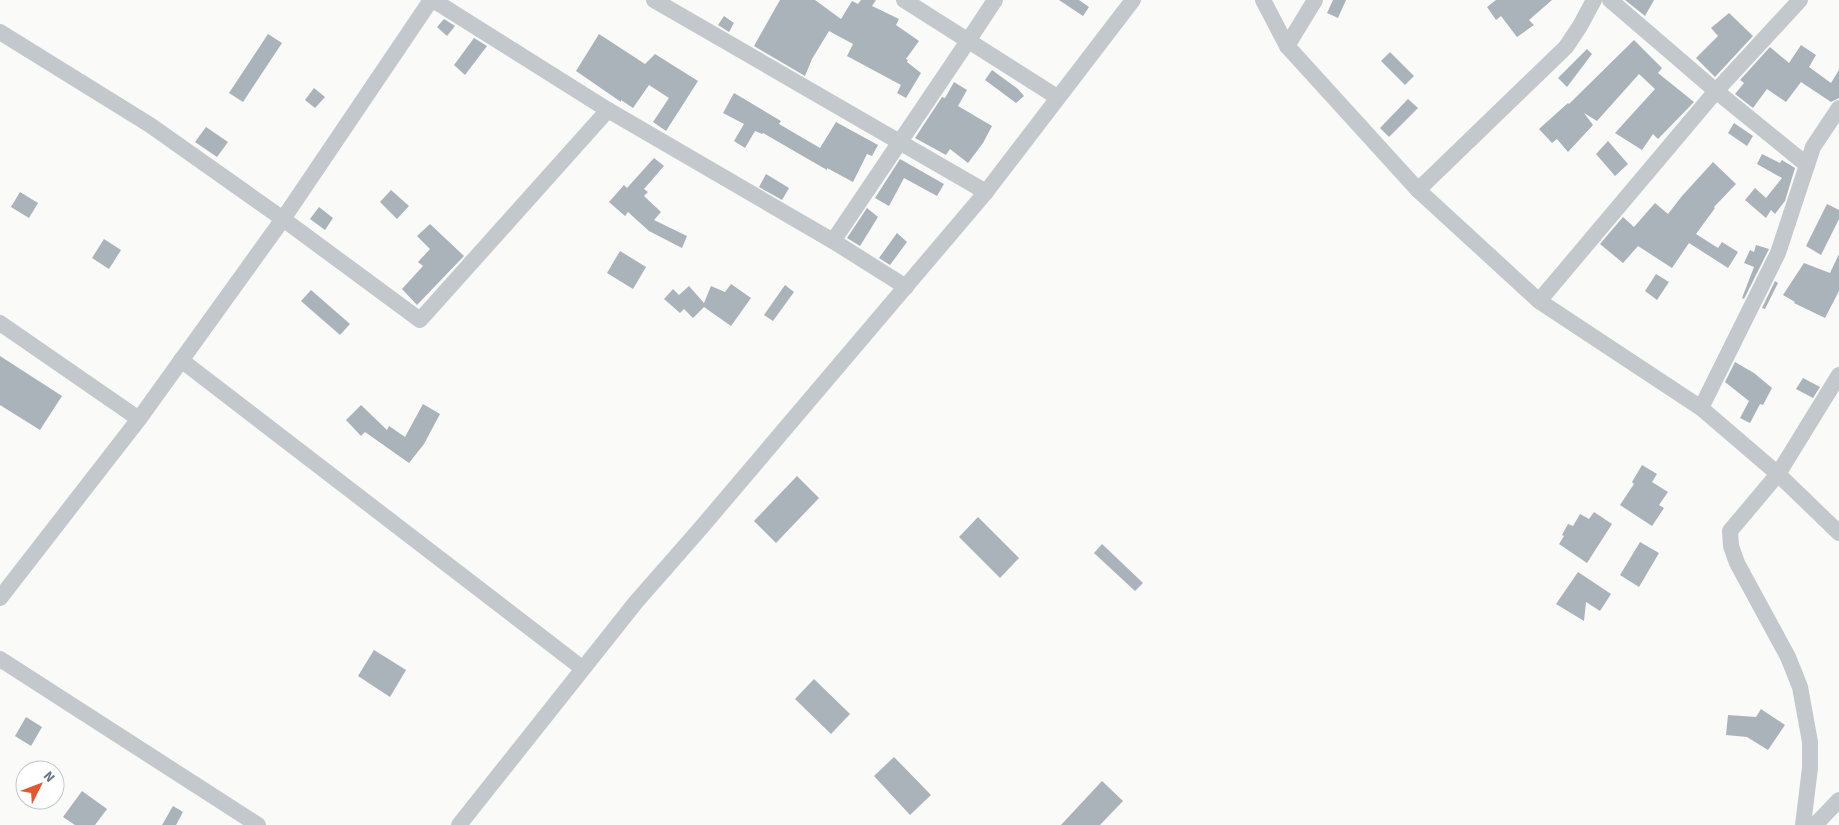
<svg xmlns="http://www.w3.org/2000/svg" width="1839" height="825" font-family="'Source Sans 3',sans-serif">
	<rect width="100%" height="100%" fill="#fafaf8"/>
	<g fill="#aab3b9">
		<path d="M 780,0 L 815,0 L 841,19 L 852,1 L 858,4 L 861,0 L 876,0 L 872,6 L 899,19 L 896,25 L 919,41 L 906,59 L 908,60 L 907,62 L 921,73 L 906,98 L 897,93 L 901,85 L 847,56 L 853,44 L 829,31 L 812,59 L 805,76 L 754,46 Z"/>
		<path d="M 1059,0 L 1079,0 L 1089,7 L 1083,16 Z"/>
		<path d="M 1333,0 L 1346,0 L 1338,18 L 1327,13 Z"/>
		<path d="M 1496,0 L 1552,0 L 1529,20 L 1534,25 L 1517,37 L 1501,16 L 1496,20 L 1487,7 Z"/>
		<path d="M 1625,0 L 1654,0 L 1645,16 Z"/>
		<path d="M 1729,13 L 1753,36 L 1715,77 L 1696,58 L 1718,36 L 1711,28 Z"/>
		<path d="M 724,16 L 734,23 L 729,32 L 718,25 Z"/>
		<path d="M 444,19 L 455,26 L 447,36 L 437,27 Z"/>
		<path d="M 268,34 L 282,43 L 243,102 L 229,93 Z"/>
		<path d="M 599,34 L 645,64 L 655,54 L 698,81 L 666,131 L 653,122 L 669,98 L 649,85 L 633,108 L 621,100 L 621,102 L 576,71 Z"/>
		<path d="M 474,38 L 487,46 L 465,75 L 454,65 Z"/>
		<path d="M 1634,40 L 1662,68 L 1658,73 L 1694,102 L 1658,139 L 1653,134 L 1642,150 L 1615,133 L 1655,89 L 1639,74 L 1597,121 L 1584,113 L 1593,125 L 1568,152 L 1557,139 L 1552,143 L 1539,129 L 1568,103 L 1569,104 Z"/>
		<path d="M 1801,45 L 1816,55 L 1809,67 L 1831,83 L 1839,70 L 1839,98 L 1831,102 L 1801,82 L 1786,102 L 1767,89 L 1753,108 L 1735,94 L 1744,83 L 1740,80 L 1770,47 L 1789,63 Z"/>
		<path d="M 1587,49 L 1592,54 L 1567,87 L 1558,78 Z"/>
		<path d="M 1390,52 L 1414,76 L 1405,85 L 1381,61 Z"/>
		<path d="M 992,70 L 1018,89 L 1024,96 L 1016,103 L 985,80 Z"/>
		<path d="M 954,82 L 967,90 L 958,106 L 992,126 L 983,143 L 968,163 L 950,149 L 946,155 L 915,138 L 942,97 L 945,98 Z"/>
		<path d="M 314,88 L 325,97 L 315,108 L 305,100 Z"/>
		<path d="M 734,93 L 781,121 L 779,124 L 820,148 L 836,122 L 878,145 L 872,156 L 867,154 L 853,182 L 827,168 L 827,170 L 763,133 L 762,134 L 755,131 L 745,148 L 734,141 L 744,124 L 723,113 Z"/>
		<path d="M 1408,99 L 1418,108 L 1389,137 L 1380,128 Z"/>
		<path d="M 1734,123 L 1753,136 L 1747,146 L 1728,133 Z"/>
		<path d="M 206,127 L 228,142 L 217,157 L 195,142 Z"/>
		<path d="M 1608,141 L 1628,164 L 1615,176 L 1596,154 Z"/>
		<path d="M 1762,154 L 1780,163 L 1782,160 L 1795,168 L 1785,201 L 1775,214 L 1771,210 L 1766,218 L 1745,200 L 1755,188 L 1766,198 L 1782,178 L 1757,164 Z"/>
		<path d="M 654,158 L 664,166 L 644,189 L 648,192 L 644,196 L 661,212 L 654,220 L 687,236 L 682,248 L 649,231 L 628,212 L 625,216 L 609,202 L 624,185 L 627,188 Z"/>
		<path d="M 900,159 L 944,184 L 937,196 L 904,178 L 889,206 L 875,198 Z"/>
		<path d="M 1713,162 L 1736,184 L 1714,207 L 1715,208 L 1696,234 L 1718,248 L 1722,242 L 1738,252 L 1728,268 L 1689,243 L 1672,268 L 1638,246 L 1623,263 L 1600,244 L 1623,217 L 1634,227 L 1655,203 L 1668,214 L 1682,196 Z"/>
		<path d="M 766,174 L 789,188 L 782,200 L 759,187 Z"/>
		<path d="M 391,190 L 409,206 L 397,219 L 380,202 Z"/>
		<path d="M 20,192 L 38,203 L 29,218 L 11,207 Z"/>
		<path d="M 1827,204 L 1839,210 L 1839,219 L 1821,255 L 1806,246 Z"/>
		<path d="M 319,207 L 333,218 L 325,230 L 310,219 Z"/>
		<path d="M 867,208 L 878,217 L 860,246 L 847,238 Z"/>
		<path d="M 430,224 L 464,256 L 417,305 L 402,289 L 423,266 L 418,262 L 430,249 L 417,236 Z"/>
		<path d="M 897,233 L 907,242 L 890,265 L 879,258 Z"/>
		<path d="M 104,239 L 121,250 L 109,269 L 92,258 Z"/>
		<path d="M 1756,245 L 1769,249 L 1744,299 L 1742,298 L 1754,267 L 1744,263 L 1750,250 L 1754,252 Z"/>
		<path d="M 620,251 L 646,267 L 633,289 L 607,273 Z"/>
		<path d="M 1839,254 L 1839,291 L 1825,318 L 1794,303 L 1795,302 L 1783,295 L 1804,263 L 1830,273 Z"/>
		<path d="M 1656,274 L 1669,282 L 1657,300 L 1645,291 Z"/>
		<path d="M 1775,281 L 1778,283 L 1765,309 L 1762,308 Z"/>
		<path d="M 731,284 L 751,298 L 731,326 L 704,307 L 693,318 L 684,309 L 680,313 L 664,299 L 673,289 L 679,295 L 689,286 L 704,303 L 711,286 L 725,292 Z"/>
		<path d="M 785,285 L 794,292 L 773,321 L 764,315 Z"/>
		<path d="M 311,290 L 350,324 L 340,335 L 301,301 Z"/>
		<path d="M 0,356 L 62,396 L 40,430 L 0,405 Z"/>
		<path d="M 1735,362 L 1754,373 L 1772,388 L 1763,405 L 1760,404 L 1750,423 L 1740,418 L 1749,401 L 1725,382 Z"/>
		<path d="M 1803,378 L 1820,387 L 1813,398 L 1796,389 Z"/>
		<path d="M 423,404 L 440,414 L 424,444 L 409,463 L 365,432 L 361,436 L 346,420 L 361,405 L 387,430 L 389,426 L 405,437 Z"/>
		<path d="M 1642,465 L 1657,474 L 1652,482 L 1668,492 L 1659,505 L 1664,508 L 1652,526 L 1620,505 L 1634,484 L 1632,482 Z"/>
		<path d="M 797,476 L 819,498 L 776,543 L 754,521 Z"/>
		<path d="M 1594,512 L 1612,524 L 1587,563 L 1559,544 L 1564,536 L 1562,535 L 1568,524 L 1573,526 L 1580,514 L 1589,519 Z"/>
		<path d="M 978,517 L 1019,558 L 1000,578 L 959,537 Z"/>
		<path d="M 1640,542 L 1659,553 L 1639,587 L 1620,575 Z"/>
		<path d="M 1102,544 L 1143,583 L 1135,591 L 1094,553 Z"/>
		<path d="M 1578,572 L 1611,594 L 1600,611 L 1586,602 L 1584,621 L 1556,604 Z"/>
		<path d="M 374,650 L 406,670 L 390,697 L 358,676 Z"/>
		<path d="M 814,679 L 850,714 L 831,734 L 795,699 Z"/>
		<path d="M 1761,709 L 1785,725 L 1768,750 L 1747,737 L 1726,735 L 1728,715 L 1756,717 Z"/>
		<path d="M 26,717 L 42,727 L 31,746 L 15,736 Z"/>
		<path d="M 894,757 L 931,795 L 910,815 L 874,776 Z"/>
		<path d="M 1102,781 L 1123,801 L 1100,825 L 1061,825 Z"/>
		<path d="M 82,791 L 107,809 L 95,825 L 75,825 L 63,817 Z"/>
		<path d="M 173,806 L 183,812 L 176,825 L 162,825 Z"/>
	</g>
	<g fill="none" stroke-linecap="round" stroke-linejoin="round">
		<g stroke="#c3c8cc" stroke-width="16">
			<path d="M 433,0 L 608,110 L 833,241 L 906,287"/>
			<path d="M 654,0 L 986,192"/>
			<path d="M 904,0 L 1057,97"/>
			<path d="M 1263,0 L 1287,46 L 1418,190 L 1566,47 L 1580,26 L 1594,0"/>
			<path d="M 1610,0 L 1716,91 L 1807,165"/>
			<path d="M 0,32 L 150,125 L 283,219 L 420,320 L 608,110"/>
			<path d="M 1287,46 L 1315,0"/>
			<path d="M 1418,190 L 1539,301 L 1716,91 L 1800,0"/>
			<path d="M 833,241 L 968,41 L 995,0"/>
			<path d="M 1539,301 L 1701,408 L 1778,474 L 1839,533"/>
			<path d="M 0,323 L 139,419"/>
			<path d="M 181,360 L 582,668"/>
			<path d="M 1701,408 L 1778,253 L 1813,147 L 1839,108"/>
			<path d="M 0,598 L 139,419 L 283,219 L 431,0"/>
			<path d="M 0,659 L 258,825"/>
			<path d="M 459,825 L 636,602 L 700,529 L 986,192 L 1133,0"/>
			<path d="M 1803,825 L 1810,768 L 1810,742 L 1800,687 L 1788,657 L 1737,563 L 1731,546 L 1730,531 L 1778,474 L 1839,375"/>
			<path d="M 1815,825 L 1839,800"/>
		</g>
	</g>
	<g transform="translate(40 785) rotate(48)"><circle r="24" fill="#ffffff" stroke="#c1c8cd"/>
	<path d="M0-4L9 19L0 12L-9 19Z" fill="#e4572e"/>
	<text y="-8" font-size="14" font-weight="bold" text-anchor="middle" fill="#657683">N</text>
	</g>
</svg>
